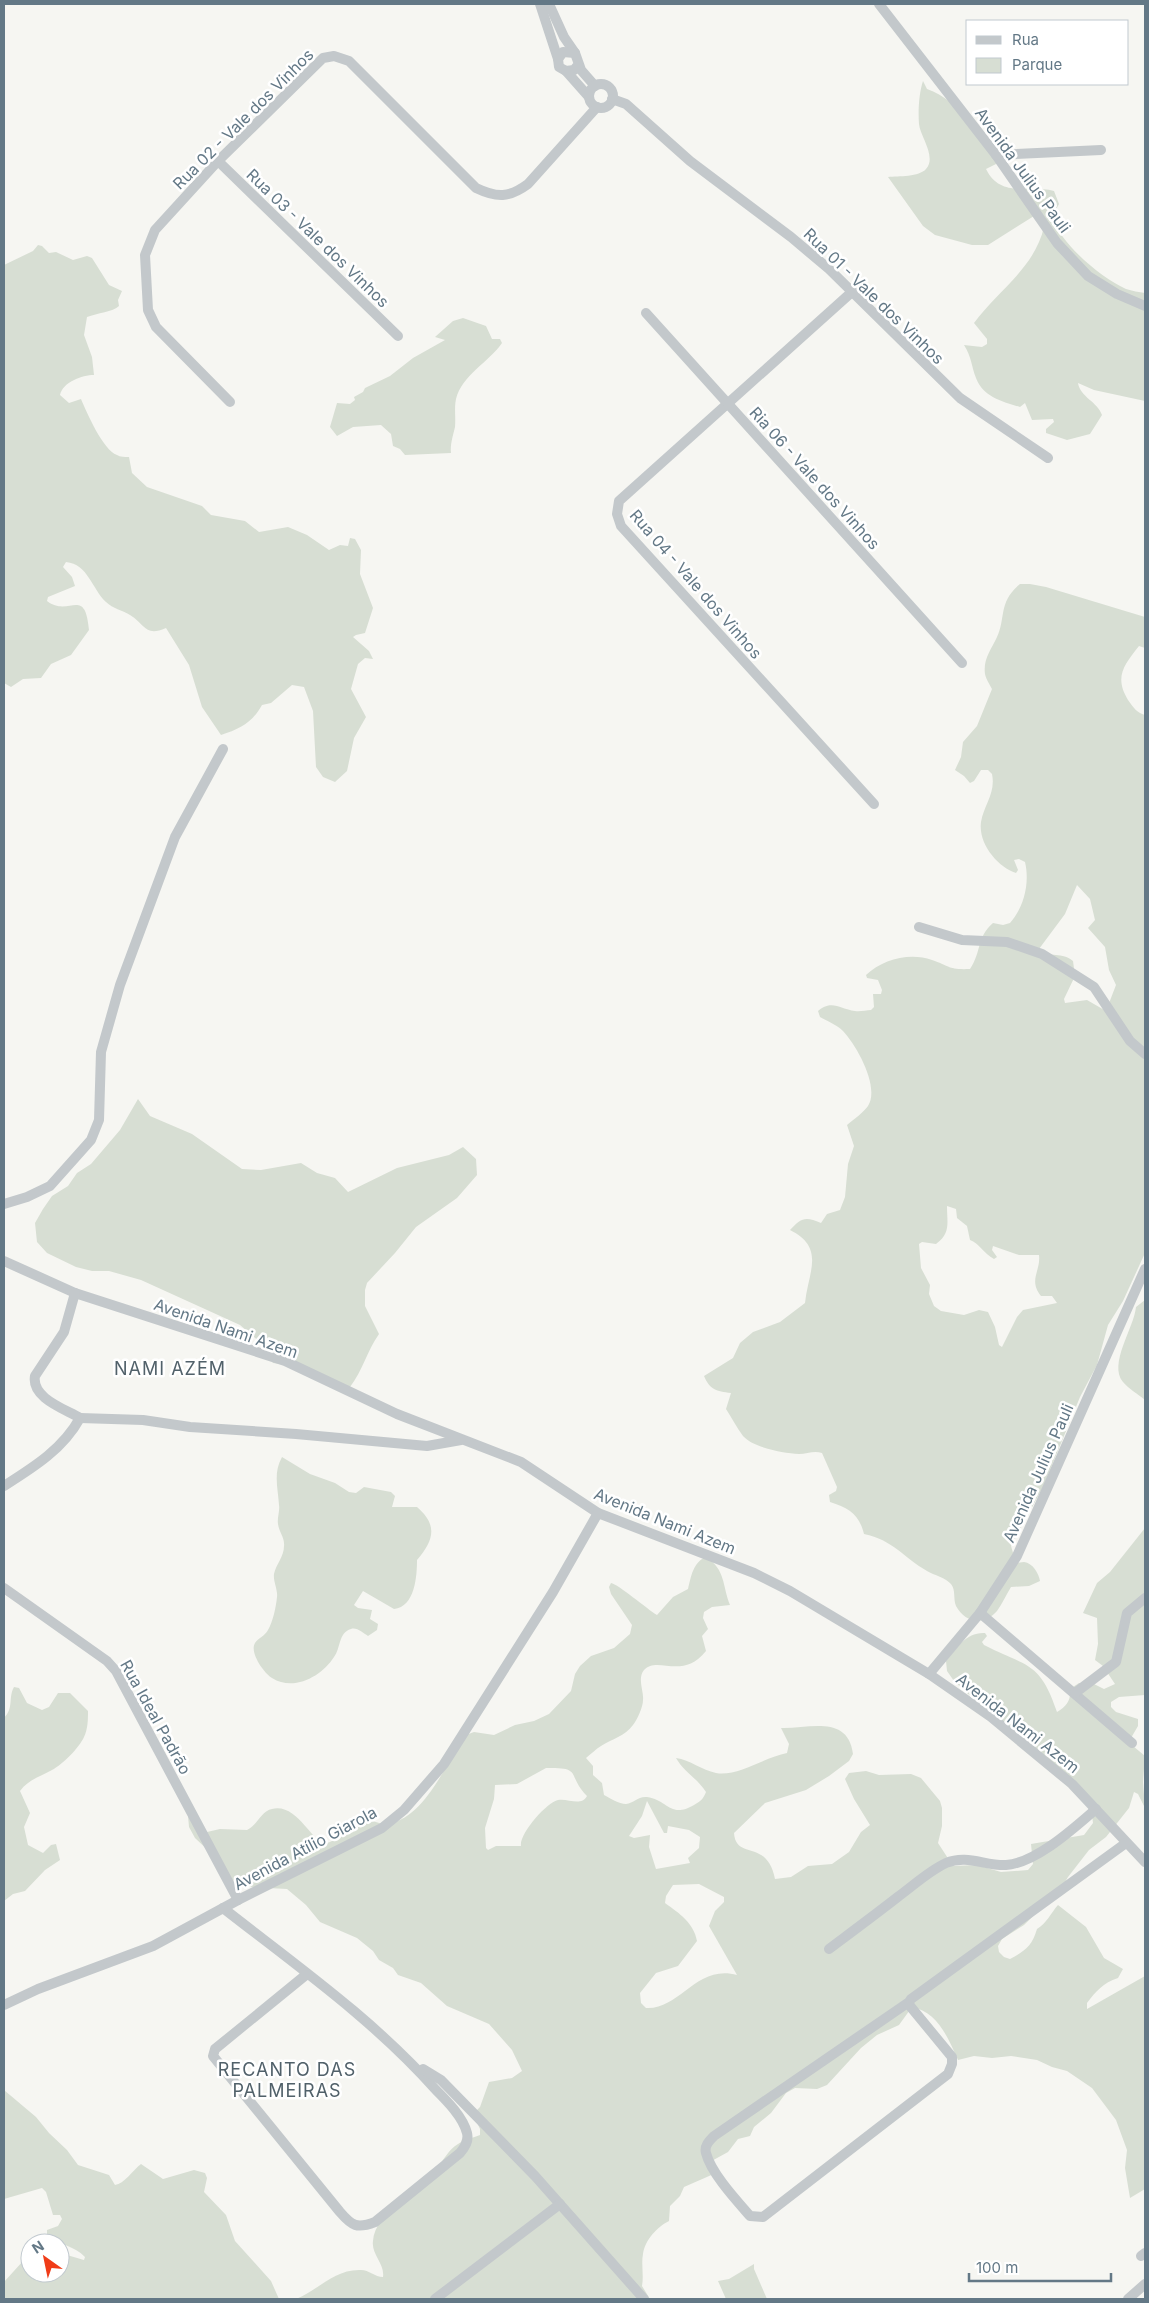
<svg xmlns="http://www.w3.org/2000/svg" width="1149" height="2303" font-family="Inter,sans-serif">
	<rect width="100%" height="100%" fill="#f6f6f2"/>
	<g fill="#d7ded3" fill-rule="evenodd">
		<path d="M 923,81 L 927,89 C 961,101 979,135 1000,162 L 986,169 C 1001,199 1028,184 1054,191 L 1059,204 L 1052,217 C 1060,243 1101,278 1126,289 C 1132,291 1139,292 1145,293 L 1145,401 L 1094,390 L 1078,383 C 1080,397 1098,402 1102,415 L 1090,434 L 1067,440 L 1046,433 L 1046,429 L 1054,422 L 1053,419 L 1032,420 L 1025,403 L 1020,407 C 1003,402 983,397 976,378 C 971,365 972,358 964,345 L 982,347 L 987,344 L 987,339 L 974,323 C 998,290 1034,269 1044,227 L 1034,216 L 988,245 L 972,245 L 935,235 L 923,226 L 888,177 C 899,176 919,177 926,169 C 937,157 920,136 919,124 C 918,111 919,93 923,81 Z"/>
		<path d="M 38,245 L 42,246 L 49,253 L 56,252 L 73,260 L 87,256 L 92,258 L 109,285 L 122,291 L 118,300 L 119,306 C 113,312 97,313 87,317 L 84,335 L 92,357 L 94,375 C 82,375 63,382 60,395 L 69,403 L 81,399 C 87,413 103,450 117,455 C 120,457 125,457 129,457 L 132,473 L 147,487 L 202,506 L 211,515 L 245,521 L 259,532 L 288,527 L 307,535 L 329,550 L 340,545 L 348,546 L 350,538 L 355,539 L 361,550 L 360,574 L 373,608 L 365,633 L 356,635 L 353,637 L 369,651 L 373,659 L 365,658 L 358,664 L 351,689 L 366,717 L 354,738 L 347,771 L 335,782 L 323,777 L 316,767 L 313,711 L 304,687 L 292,685 L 271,703 L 262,705 C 252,723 240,729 221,735 L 202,707 L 189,665 L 166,628 C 145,637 146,625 130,615 C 122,610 113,609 106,602 C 92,589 88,564 66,562 L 63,567 L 72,577 L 75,586 L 48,597 L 47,601 C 69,618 85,585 89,630 L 71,655 L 51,664 L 41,678 L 23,679 L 11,687 L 4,683 L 4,265 L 33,251 Z"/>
		<path d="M 463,318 L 486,326 L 492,339 L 500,339 L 502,343 C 488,363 462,375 456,399 C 454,408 456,418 455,427 C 453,436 450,444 451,453 L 405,455 L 400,449 L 393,446 L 391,434 L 381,425 L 353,427 L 337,436 L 330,427 L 337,403 L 350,404 L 355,400 L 354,397 L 363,392 L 365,388 L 390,376 L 413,358 L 445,340 L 435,337 L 453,321 Z"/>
		<path d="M 1020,584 L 1030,584 L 1046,587 L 1145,617 L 1145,648 L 1139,646 C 1124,665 1114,677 1128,700 C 1133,707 1137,713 1145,715 L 1145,1253 L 1123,1301 L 1108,1325 L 1097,1365 L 1080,1397 L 1043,1487 L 1011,1546 L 1016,1563 C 1019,1563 1021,1562 1024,1562 C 1033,1563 1039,1574 1040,1581 L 1029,1586 L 1011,1587 C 1006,1595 1002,1604 997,1611 C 984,1626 965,1623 956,1606 C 953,1599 956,1590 951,1584 C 946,1578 934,1575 927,1571 C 903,1557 893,1540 864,1534 C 859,1514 849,1508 830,1502 L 829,1495 L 836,1491 L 837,1487 L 822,1453 C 814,1450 807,1454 799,1454 C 783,1453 754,1448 743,1436 C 737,1428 732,1418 726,1409 L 731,1393 C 716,1391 710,1390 704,1376 L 733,1358 L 740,1343 L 753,1332 L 780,1322 L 805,1303 C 808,1272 826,1248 790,1230 C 801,1218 805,1216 821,1223 L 827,1214 L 840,1210 L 845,1197 L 848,1164 L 854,1146 L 847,1125 C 854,1119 863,1113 868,1106 C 880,1087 857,1046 843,1031 C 837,1025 827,1021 820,1017 L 818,1011 C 832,999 840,1009 855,1011 C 860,1012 866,1010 871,1010 L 874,1007 L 873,994 L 881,994 L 882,990 L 878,980 L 867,978 L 866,975 C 883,959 910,952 932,960 C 950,966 948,970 970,969 C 982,951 976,938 993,923 L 1003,925 L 1010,923 C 1024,907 1030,883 1025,862 L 1019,859 L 1014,860 L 1018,870 L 1016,873 C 998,867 978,844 981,822 C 984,805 996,793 992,774 L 988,770 L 981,770 L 974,781 L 970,783 L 964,776 L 955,770 L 961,757 L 963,742 L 977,726 L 992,689 C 990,685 986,679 985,674 C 983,659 991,650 997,637 C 1006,618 998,602 1020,584 ZM 1077,885 L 1090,899 L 1095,920 L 1088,928 L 1105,947 L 1109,970 L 1116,985 L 1106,1011 L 1087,1000 L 1065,1003 L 1064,999 L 1075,976 L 1073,961 C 1063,952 1049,958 1039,949 L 1065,914 ZM 947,1206 L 956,1209 L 957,1218 L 967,1226 L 970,1240 C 979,1243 984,1254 994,1259 L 997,1257 L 992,1250 L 993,1246 L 1019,1255 L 1039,1255 C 1041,1271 1028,1280 1041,1296 L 1052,1296 L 1057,1303 L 1023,1310 L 1017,1317 L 1002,1347 L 999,1345 L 995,1327 L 988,1312 L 979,1310 L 964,1315 L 941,1311 L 934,1306 L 929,1294 L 930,1285 L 921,1268 L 919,1244 L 922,1242 L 936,1244 C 951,1233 947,1223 947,1206 Z"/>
		<path d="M 138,1099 L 150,1116 L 192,1134 L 242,1169 L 261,1170 L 301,1163 L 317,1173 L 335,1178 L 348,1192 L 397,1168 L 449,1155 L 463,1147 L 476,1159 L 477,1175 L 457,1198 L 416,1227 L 395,1253 L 367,1283 L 365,1290 L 365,1306 L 379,1334 C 367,1351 363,1370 350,1387 L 298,1366 L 273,1363 L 262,1344 L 240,1325 L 141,1280 L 109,1271 L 92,1271 L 76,1267 L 47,1253 L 37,1242 L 35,1223 L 43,1209 L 52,1196 L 68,1186 L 77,1173 L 91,1164 L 120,1130 Z"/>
		<path d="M 1145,1300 L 1145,1400 C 1138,1394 1129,1389 1123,1382 C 1108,1364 1134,1328 1136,1307 Z"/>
		<path d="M 282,1457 L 310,1474 L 335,1483 L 349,1492 L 356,1493 L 364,1487 L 391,1492 L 395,1496 L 392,1507 L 417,1507 C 438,1525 434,1540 417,1560 C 417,1576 415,1607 394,1609 L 363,1591 L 354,1605 L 358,1608 L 372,1610 L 370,1619 L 378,1624 L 377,1630 L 368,1636 C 363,1633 357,1627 351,1629 C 338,1633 341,1648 334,1657 C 322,1676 294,1692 272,1678 C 265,1674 249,1653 255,1643 C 258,1638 265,1636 268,1630 C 273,1621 276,1607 277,1597 C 278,1590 273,1581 274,1574 C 276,1564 284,1557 284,1546 C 285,1538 279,1532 278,1524 C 277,1518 280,1511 279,1505 C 278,1488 273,1473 282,1457 Z"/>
		<path d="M 1145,1528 L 1145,1695 L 1119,1697 L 1111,1702 L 1111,1707 L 1116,1712 L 1138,1719 L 1138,1726 L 1131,1738 L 1133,1746 L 1145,1756 L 1143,1782 L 1145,1808 L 1138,1794 L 1134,1792 L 1129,1808 L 1106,1837 L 1089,1850 L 1068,1877 L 1061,1889 L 1024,1925 L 1002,1939 L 998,1946 L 999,1952 L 1004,1957 L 1010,1959 C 1025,1951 1032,1946 1037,1929 C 1046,1924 1051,1913 1058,1905 L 1086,1927 L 1104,1958 L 1123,1969 L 1118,1978 C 1103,1983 1096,1991 1087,2003 L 1087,2009 L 1145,1976 L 1145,2189 L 1130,2198 L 1125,2168 L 1127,2150 L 1116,2120 L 1092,2088 L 1067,2071 L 1052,2067 L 1037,2060 L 1011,2056 L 992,2058 L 974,2056 L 958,2060 C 948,2038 938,2012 912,2007 L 899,2025 L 877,2035 L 861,2048 L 827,2085 L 817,2089 L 795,2088 L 786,2093 L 771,2113 L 754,2127 L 750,2136 L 738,2139 L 728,2152 L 708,2163 L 716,2173 L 684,2187 L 680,2196 L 670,2206 L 669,2221 C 657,2227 645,2240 643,2254 C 641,2264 644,2275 642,2286 L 650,2299 L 296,2299 C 319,2290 334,2269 361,2270 C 369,2270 375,2277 383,2277 C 385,2264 371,2254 373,2241 C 375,2212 418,2190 436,2170 C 442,2162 449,2149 458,2144 C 464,2140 473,2138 480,2135 L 480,2129 L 473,2114 L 480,2107 L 489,2082 L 512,2078 L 522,2071 L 512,2050 L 489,2024 L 447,2006 L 421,1983 L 398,1975 L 393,1968 L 379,1960 L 373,1951 L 357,1938 L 320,1922 L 306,1905 L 287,1889 L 249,1887 L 232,1880 L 212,1854 L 195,1838 L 189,1827 L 188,1816 L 207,1832 L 220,1829 L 247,1830 C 257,1826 261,1811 272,1809 C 297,1803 311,1841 324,1843 C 334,1845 351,1824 362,1820 C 370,1818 377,1824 385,1824 C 422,1822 447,1764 463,1736 L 474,1732 L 494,1735 L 515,1725 L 534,1721 L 549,1714 L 571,1691 L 575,1674 L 580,1666 L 591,1656 L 614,1648 L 630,1634 L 632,1625 L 611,1594 L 609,1587 L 611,1583 C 618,1584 647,1609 657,1615 L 673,1597 L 688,1589 C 691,1577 693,1562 706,1557 C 726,1570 722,1585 730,1605 L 712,1607 L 704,1612 L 703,1618 L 708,1629 L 702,1636 L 706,1651 C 682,1681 658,1655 644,1670 C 637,1679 644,1691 643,1700 C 643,1707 637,1720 633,1725 C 625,1736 612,1739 601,1746 C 596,1749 591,1754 586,1758 L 593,1766 L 593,1775 L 602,1783 L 604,1795 C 610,1798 619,1804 626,1804 C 634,1803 638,1796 647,1797 C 668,1800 670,1819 694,1805 C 701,1801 703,1799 706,1792 C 697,1778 684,1772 676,1758 C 690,1760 702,1770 716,1773 C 737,1777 765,1757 787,1753 L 789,1744 L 781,1728 C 808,1729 848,1714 853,1754 L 849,1761 L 829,1776 L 806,1790 L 765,1803 L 734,1833 C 736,1861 767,1838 775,1879 L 791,1877 L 808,1866 L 832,1864 L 849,1852 L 861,1832 L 870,1825 L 854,1799 L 845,1779 L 849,1773 L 866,1771 L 879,1775 L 911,1774 L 921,1778 L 940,1801 L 942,1808 L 942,1826 L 938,1843 L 953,1866 L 977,1865 L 1001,1872 L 1028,1870 L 1033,1864 L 1031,1844 L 1084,1835 L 1093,1823 L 1091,1806 L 954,1681 L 947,1671 L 946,1661 C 957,1648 966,1632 985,1633 L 987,1636 L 982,1642 L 984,1645 C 1027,1667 1040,1661 1057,1712 C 1067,1706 1071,1700 1070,1689 L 1079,1683 L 1094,1684 L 1104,1689 L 1115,1684 L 1103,1666 L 1095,1660 L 1098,1644 L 1097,1618 L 1083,1613 L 1097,1583 L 1110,1572 ZM 546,1768 C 584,1767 566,1775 587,1796 C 581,1807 568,1798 558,1800 C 547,1802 519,1834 521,1846 L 496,1846 L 488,1850 L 486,1848 L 485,1828 L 494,1799 L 495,1785 L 517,1784 ZM 647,1801 L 664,1833 L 667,1833 L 668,1826 L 689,1830 L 700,1837 L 699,1848 L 688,1858 L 690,1863 L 656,1869 L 649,1847 L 650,1835 L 634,1838 L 629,1836 L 642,1816 ZM 699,1884 L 724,1897 L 724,1902 L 715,1911 L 709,1926 L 737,1975 C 696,1964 680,2010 646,2008 L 641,2003 L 640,1993 L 656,1973 L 678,1966 L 697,1941 C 694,1923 679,1913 665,1903 L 666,1896 L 673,1885 Z"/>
		<path d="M 14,1687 L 19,1688 L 27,1703 L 42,1710 L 49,1707 L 58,1693 L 70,1693 L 88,1711 C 88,1719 88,1729 84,1737 C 79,1748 62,1765 52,1770 C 39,1777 28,1780 20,1791 L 30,1813 L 24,1827 L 28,1845 L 43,1853 L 51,1845 L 56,1844 L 60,1860 L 45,1870 L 25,1891 L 13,1894 L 4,1901 L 4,1718 C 14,1708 8,1698 14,1687 Z"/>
		<path d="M 4,2090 L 36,2117 L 49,2133 L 67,2150 L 78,2165 L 109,2175 L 115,2185 C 124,2184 133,2170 141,2164 L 163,2179 L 194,2170 L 205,2173 L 207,2178 L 204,2192 L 226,2215 L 235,2241 L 271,2281 L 279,2299 L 4,2299 L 4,2282 L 23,2261 L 30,2257 L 30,2273 L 60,2273 L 60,2253 L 84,2260 L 85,2257 C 74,2245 58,2245 47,2235 L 47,2230 L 58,2226 L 62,2219 L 60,2215 L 53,2215 L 46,2192 L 42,2188 L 4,2199 Z"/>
		<path d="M 754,2264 L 754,2269 L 767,2299 L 726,2299 L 718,2281 L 729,2279 Z"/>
	</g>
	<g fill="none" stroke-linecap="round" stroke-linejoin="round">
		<g stroke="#c3c8cb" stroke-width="10">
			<path d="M 540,4 L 558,59"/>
			<path d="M 549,4 L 564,37 L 575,53"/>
			<path d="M 879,4 L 996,155 L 1057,243 L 1088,276 L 1117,294 L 1145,306"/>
			<path d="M 579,64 L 574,70 L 566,71 L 559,67 L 558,59 L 563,52 L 575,53 L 581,70 L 595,86"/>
			<path d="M 566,71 L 589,97"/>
			<circle cx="601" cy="96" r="12"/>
			<path d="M 612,99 L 626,104 L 690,161 L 791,237 L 829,269 L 960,398 L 1048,458"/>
			<path d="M 996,155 L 1101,150"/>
			<path d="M 218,161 L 398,336"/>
			<path d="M 853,291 L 619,501 L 617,514 L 621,526 L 874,804"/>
			<path d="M 646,313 L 962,663"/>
			<path d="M 230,402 L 156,327 L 148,310 L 145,255 L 155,230 L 218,161 L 323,58 L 334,56 L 349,61 L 476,188 C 497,198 509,198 528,184 L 597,107"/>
			<path d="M 919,927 L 962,940 L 1007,942 L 1042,954 L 1094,987 L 1130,1041 L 1145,1054"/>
			<path d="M 4,1204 L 27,1197 L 50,1186 L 91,1140 L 99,1120 L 101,1052 L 120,985 L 175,837 L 223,749"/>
			<path d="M 4,1261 L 75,1293 L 285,1361 L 397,1414 L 521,1462 L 598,1513 L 754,1573 L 790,1591 L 929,1674 L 991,1717 L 1072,1784 L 1145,1862"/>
			<path d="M 80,1418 L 143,1420 L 190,1427 L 296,1434 L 427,1446 L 461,1440"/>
			<path d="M 4,1486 C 34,1467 63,1449 80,1418 C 65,1409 31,1398 35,1376 L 64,1332 L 75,1293"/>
			<path d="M 4,1588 L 107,1661 L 116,1671 L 238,1900"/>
			<path d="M 980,1613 L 1132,1743"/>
			<path d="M 929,1674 L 980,1613 L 1017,1556 L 1145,1269"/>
			<path d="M 1075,1693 L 1116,1662 L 1127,1613 L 1145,1598"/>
			<path d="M 223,1908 C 297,1966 374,2020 436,2090 C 447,2101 463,2117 467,2133 C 469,2141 465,2147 460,2153 L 375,2222 C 357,2229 352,2226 340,2212 L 213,2056 L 215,2049 L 307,1974"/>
			<path d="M 829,1949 C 853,1931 876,1914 899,1896 C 914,1885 929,1871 946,1863 C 967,1854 985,1866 1006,1865 C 1036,1863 1074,1828 1096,1809"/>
			<path d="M 909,2002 L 714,2136 C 709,2141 704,2146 706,2153 C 711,2173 736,2200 750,2216 L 763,2217 L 948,2074 L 952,2064 L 952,2057 L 910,2006 L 909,2002 L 911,1999 L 1126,1843"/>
			<path d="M 4,2005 L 38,1989 L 153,1946 L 238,1900 L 382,1828 L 404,1810 L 444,1764 L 553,1592 L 598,1513"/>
			<path d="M 423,2069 L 441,2080 L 535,2176 L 644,2299"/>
			<path d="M 1141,2256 L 1145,2253"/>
			<path d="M 435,2299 L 560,2204"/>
			<path d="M 1128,2299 L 1145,2284"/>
		</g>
	</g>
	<g text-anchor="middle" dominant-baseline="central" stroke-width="5" stroke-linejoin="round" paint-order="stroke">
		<g font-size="16" fill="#637886" stroke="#fff">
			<text transform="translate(243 119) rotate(-45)">Rua 02 - Vale dos Vinhos</text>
			<text transform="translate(1023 170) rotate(54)">Avenida Julius Pauli</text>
			<text transform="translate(318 238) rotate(44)">Rua 03 - Vale dos Vinhos</text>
			<text transform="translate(874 296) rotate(44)">Rua 01 - Vale dos Vinhos</text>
			<text transform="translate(815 478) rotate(48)">Ria 06 - Vale dos Vinhos</text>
			<text transform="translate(696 584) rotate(49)">Rua 04 - Vale dos Vinhos</text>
			<text transform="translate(226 1328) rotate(19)">Avenida Nami Azem</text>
			<text transform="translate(1038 1473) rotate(-66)">Avenida Julius Pauli</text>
			<text transform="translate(665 1521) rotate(22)">Avenida Nami Azem</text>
			<text transform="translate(156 1717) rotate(61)">Rua Ideal Padrão</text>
			<text transform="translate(1018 1723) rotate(38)">Avenida Nami Azem</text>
			<text transform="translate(305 1848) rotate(-28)">Avenida Atílio Giarola</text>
		</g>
		<g font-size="18" letter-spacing="1" fill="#51616a" stroke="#fff">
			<text x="170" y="1368">NAMI AZÉM</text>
			<text x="287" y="2069">RECANTO DAS<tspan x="287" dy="21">PALMEIRAS</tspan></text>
		</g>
	</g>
	<rect width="1149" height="2303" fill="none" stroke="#637886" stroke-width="10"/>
	<rect x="966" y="20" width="162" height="65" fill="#ffffff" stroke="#c1c9cf"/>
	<rect x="976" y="36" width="25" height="8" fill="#c3c8cb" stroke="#c1c9cf"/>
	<text x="1012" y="45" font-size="15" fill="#637886">Rua</text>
	<rect x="976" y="58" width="25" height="15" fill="#d7ded3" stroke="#c1c9cf"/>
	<text x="1012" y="70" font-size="15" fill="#637886">Parque</text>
	<g transform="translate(45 2258) rotate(327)"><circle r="24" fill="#ffffff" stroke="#c1c9cf"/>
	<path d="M0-4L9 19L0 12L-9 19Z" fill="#f03c18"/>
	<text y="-8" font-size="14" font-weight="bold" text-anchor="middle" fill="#637886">N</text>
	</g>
	<path d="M969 2273v8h142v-8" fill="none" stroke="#637886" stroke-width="2.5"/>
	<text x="976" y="2273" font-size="15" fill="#637886" stroke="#ffffff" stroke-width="4" paint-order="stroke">100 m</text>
</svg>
